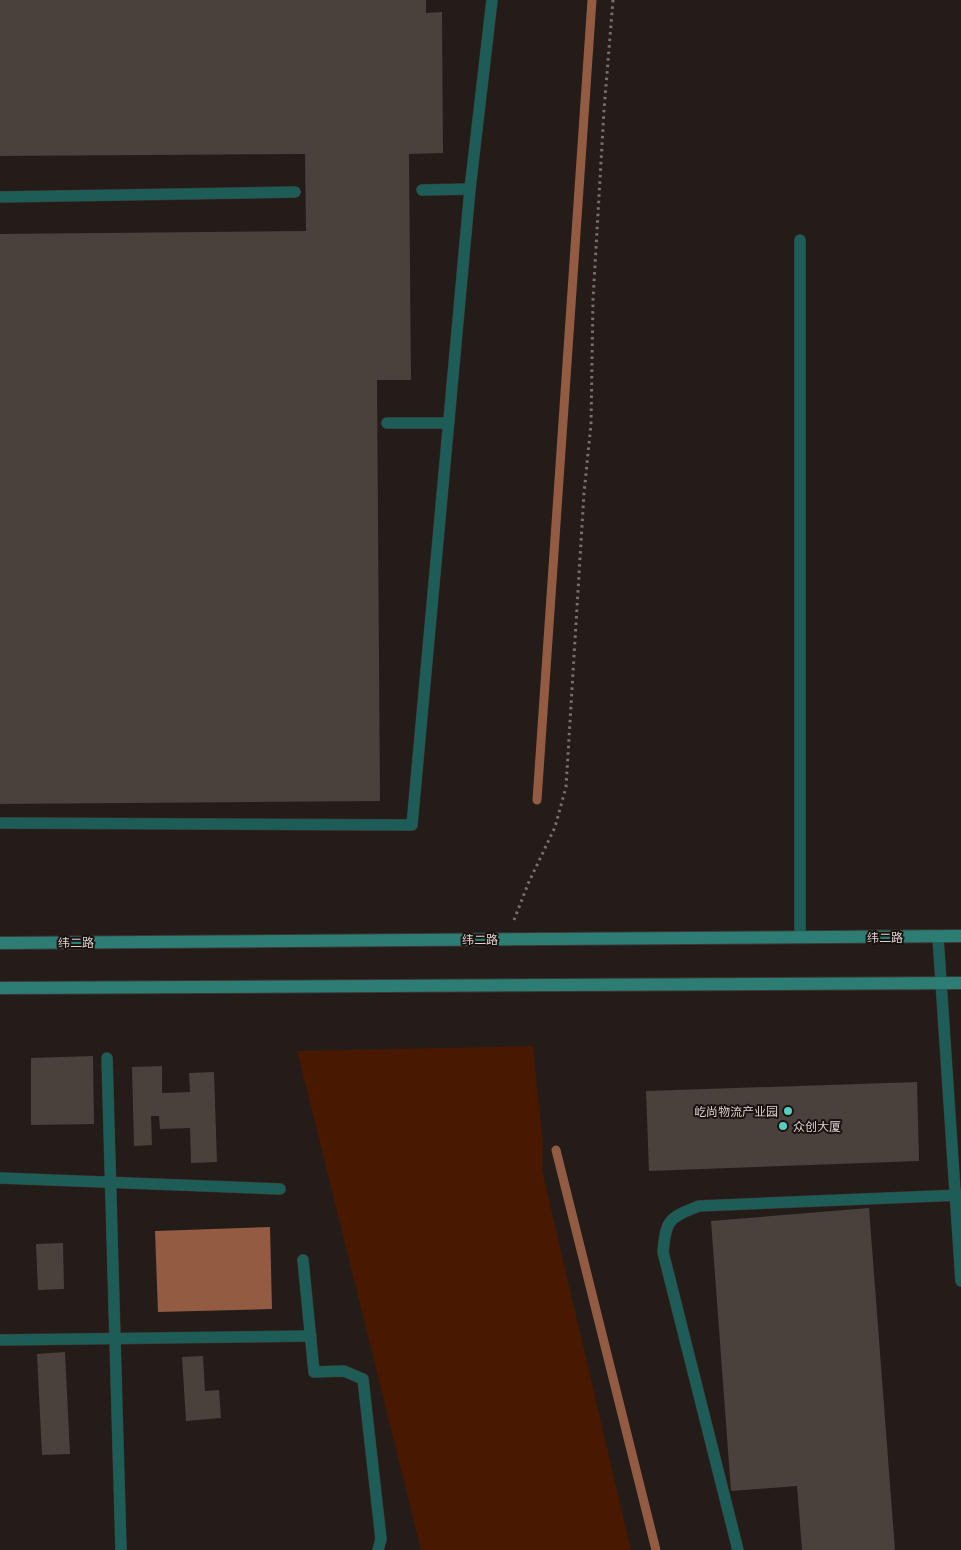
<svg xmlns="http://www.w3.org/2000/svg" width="961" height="1550" font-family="Commissioner,'Noto Sans SC',sans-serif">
	<rect width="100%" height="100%" fill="#241c18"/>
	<path fill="#481800" d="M 533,1046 L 543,1145 L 542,1170 L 631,1550 L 421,1550 L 297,1051 Z"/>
	<path fill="#925b42" d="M 270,1227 L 272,1309 L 158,1312 L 155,1231 Z"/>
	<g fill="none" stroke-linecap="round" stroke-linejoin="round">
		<g stroke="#925b42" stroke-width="9">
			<path d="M 537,800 L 592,0"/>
			<path d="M 556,1150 L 656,1550"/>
		</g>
	</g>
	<g fill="#4a403c">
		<path d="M 0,0 L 426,0 L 426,13 L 442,12 L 443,153 L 409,154 L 411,380 L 377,380 L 380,801 L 0,804 L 0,234 L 306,231 L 305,154 L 0,156 Z"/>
		<path d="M 93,1056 L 94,1124 L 31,1125 L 31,1058 Z"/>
		<path d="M 162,1066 L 162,1093 L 190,1092 L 189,1073 L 214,1072 L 217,1162 L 191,1163 L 190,1128 L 160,1129 L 159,1116 L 151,1116 L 152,1145 L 134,1146 L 132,1067 Z"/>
		<path d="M 917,1082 L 919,1161 L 649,1171 L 646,1091 Z"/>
		<path d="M 869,1208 L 895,1550 L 802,1550 L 797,1486 L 731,1491 L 711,1221 Z"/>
		<path d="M 63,1243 L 64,1289 L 38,1290 L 36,1244 Z"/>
		<path d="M 65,1352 L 70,1454 L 42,1455 L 37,1354 Z"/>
		<path d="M 203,1356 L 205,1391 L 219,1390 L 221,1418 L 186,1421 L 182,1357 Z"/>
	</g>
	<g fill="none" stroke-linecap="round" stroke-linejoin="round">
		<defs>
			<g id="lane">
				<path d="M 422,190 L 470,189"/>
				<path d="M 0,197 L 295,192"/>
				<path d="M 387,423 L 449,423"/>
				<path d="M 0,823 L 412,825 L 470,189 L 492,0"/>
				<path d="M 800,937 L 800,240"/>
				<path d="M 938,937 L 961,1281"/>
				<path d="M 107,1058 L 121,1550"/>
				<path d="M 0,1178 L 280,1189"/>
				<path d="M 303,1260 L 314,1372 L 344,1371 L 363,1379 L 381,1539 L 378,1550"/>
				<path d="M 0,1340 L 311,1336"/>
				<path d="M 738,1550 L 663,1252 C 666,1219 669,1218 699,1206 L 961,1195"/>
			</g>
			<g id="secondary">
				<path d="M 0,943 L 961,936"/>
				<path d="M 0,988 L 961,983"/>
			</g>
		</defs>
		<use href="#lane" stroke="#3d3632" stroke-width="12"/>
		<use href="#secondary" stroke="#3d3632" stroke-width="14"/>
		<path stroke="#78706d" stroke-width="3" stroke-dasharray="2.5 4" stroke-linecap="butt" d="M 514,920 L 528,884 L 555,827 L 566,787 L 584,493 L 591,424 L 593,300 L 604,110 L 613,0"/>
		<use href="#lane" stroke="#1e5d57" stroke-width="11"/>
		<use href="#secondary" stroke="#2e7d75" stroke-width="12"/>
	</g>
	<g fill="#57cec2" stroke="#1b120f" stroke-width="2">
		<circle cx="788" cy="1111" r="5"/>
		<circle cx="783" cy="1126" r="5"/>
	</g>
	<g text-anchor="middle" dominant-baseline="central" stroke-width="4" stroke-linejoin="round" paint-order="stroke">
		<g font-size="12" fill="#dad3d1" stroke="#1b120f">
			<text x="885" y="937">纬二路</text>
			<text x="480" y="939">纬二路</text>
			<text x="76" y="942">纬二路</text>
		</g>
		<g font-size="12" fill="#dad3d1" stroke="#1b120f" text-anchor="end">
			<text x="778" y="1111">屹尚物流产业园</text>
			<text x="793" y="1126" text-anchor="start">众创大厦</text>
		</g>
	</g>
</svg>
